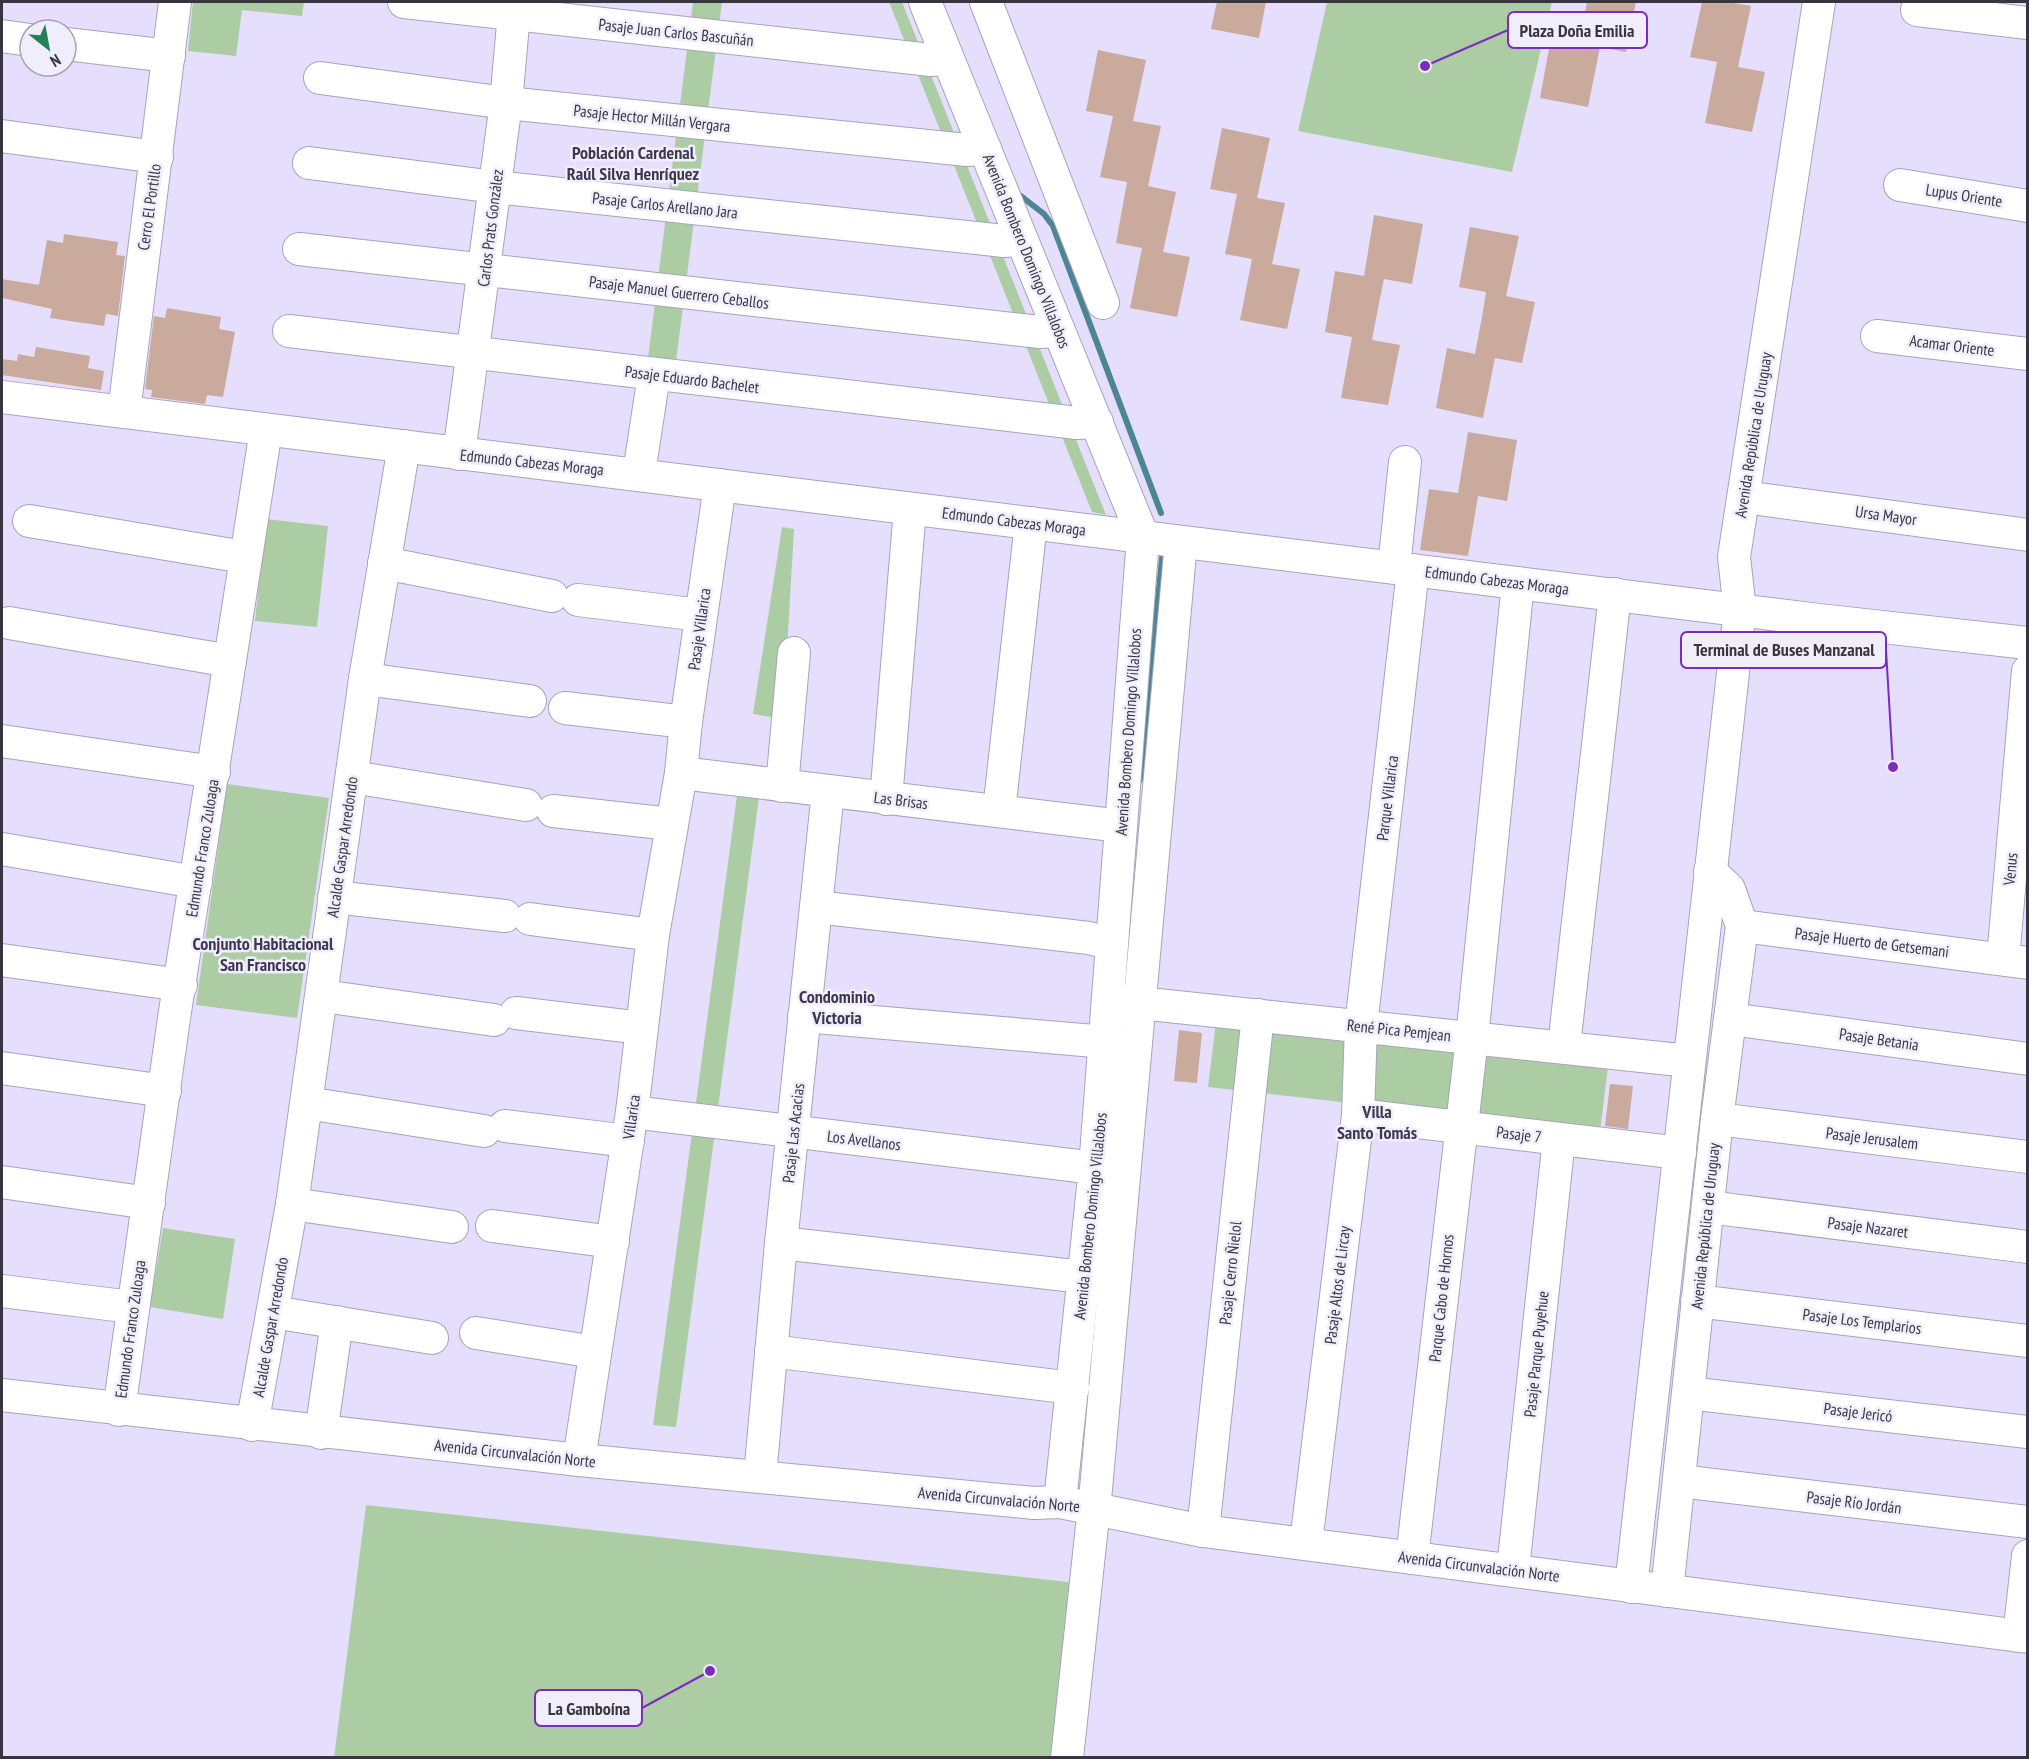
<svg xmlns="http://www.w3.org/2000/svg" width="2029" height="1759" font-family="'PT Sans Narrow',sans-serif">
	<rect width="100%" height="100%" fill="#e5defd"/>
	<g fill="#accda4">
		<path d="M 193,2 L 304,2 L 302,16 L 242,10 L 236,56 L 188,51 Z"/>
		<path d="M 693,2 L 722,2 L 675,369 L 647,366 Z"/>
		<path d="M 889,2 L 902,2 L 1106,515 L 1092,512 Z"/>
		<path d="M 1327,2 L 1552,2 L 1512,172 L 1298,131 Z"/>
		<path d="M 266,519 L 328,526 L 317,627 L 255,621 Z"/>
		<path d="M 782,527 L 794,529 L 783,719 L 753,714 Z"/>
		<path d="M 227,784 L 329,798 L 297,1018 L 196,1005 Z"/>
		<path d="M 738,788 L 759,797 L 676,1427 L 653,1425 Z"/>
		<path d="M 1216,1022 L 1608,1067 L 1600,1131 L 1208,1087 Z"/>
		<path d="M 163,1228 L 235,1239 L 223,1319 L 150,1307 Z"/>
		<path d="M 366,1505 L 1086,1584 L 1065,1757 L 334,1758 Z"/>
	</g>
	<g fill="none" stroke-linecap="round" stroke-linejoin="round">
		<g stroke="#4c8692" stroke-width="6">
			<path d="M 1017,193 L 1044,214 L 1053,226 L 1161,513"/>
			<path d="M 1140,780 L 1163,549"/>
		</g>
	</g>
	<g fill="#c9aa9c">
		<path d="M 1217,2 L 1266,2 L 1259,38 L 1211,29 Z"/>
		<path d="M 1587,2 L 1636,2 L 1626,52 L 1600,47 L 1588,107 L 1540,98 L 1551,38 L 1579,43 Z"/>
		<path d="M 1702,2 L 1727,2 L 1751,6 L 1738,67 L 1765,72 L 1752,132 L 1705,123 L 1717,62 L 1690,57 Z"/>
		<path d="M 1098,50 L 1146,60 L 1133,121 L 1161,126 L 1148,186 L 1176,192 L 1163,252 L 1190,257 L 1177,317 L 1130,308 L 1142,248 L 1116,243 L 1127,182 L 1100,177 L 1113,116 L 1086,111 Z"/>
		<path d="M 1222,128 L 1270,138 L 1257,198 L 1285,203 L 1272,264 L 1300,269 L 1287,329 L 1240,320 L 1252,259 L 1225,254 L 1237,194 L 1210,189 Z"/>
		<path d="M 1374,215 L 1423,224 L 1412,284 L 1384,279 L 1379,303 L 1372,340 L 1400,345 L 1388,405 L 1341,398 L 1352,337 L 1325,332 L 1335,271 L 1364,276 Z"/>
		<path d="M 1470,227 L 1519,236 L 1506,296 L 1535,302 L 1522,363 L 1495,358 L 1483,418 L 1436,408 L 1447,348 L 1475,354 L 1482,317 L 1486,292 L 1459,287 Z"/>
		<path d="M 64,234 L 118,242 L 116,255 L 125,256 L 118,316 L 106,314 L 104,326 L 50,318 L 52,309 L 2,298 L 2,279 L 39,285 L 47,240 L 63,243 Z"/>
		<path d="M 167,308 L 221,317 L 219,329 L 235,332 L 223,397 L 207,395 L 205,404 L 151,397 L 152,390 L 145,389 L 154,316 L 165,318 Z"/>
		<path d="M 36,347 L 90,356 L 88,368 L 104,371 L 101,390 L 2,375 L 2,359 L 17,361 L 18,354 L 34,357 Z"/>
		<path d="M 1468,432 L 1517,440 L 1507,501 L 1478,496 L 1468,556 L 1420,550 L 1429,489 L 1458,493 Z"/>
		<path d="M 1179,1030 L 1202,1033 L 1197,1083 L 1174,1081 Z"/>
		<path d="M 1610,1084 L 1633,1086 L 1628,1129 L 1605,1126 Z"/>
	</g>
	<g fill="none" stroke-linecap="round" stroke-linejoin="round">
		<defs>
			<g id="minor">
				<path d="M 404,2 L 931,60 L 948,59"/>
				<path d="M 925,2 L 1143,537 L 1095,1168 L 1060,1502"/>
				<path d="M 986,2 L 1103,303"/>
				<path d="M 1917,10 L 2028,23"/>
				<path d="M 2,36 L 30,40"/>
				<path d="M 66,44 L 169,56"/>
				<path d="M 320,78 L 506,103 L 967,150 L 985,149"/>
				<path d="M 2,136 L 157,157"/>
				<path d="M 309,163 L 495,187 L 1004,241 L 1022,240"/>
				<path d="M 1900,185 L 2028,206"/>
				<path d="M 299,249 L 1040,332 L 1059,331"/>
				<path d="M 289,331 L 1077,423 L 1097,422"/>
				<path d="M 1877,336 L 2028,354"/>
				<path d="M 2,397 L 1819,620 L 2028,643"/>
				<path d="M 124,412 L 175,2"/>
				<path d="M 459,454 L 506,103 L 515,2"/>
				<path d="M 639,473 L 654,375"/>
				<path d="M 1744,497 L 2028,535"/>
				<path d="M 29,521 L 244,557"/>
				<path d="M 384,563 L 552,596"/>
				<path d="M 1394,567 L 1405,462"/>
				<path d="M 578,600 L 700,615"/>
				<path d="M 9,623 L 230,661"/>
				<path d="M 365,679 L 530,701"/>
				<path d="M 565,708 L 686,722"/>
				<path d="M 2,741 L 214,772"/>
				<path d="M 681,773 L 1121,826"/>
				<path d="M 352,777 L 526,805"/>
				<path d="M 782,786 L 794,653"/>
				<path d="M 886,799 L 910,509"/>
				<path d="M 553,811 L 671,824"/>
				<path d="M 999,811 L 1031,523"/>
				<path d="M 2,849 L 196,882"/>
				<path d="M 334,897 L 505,916"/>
				<path d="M 816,907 L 1089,938 L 1112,944"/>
				<path d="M 530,919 L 653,935"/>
				<path d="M 1742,926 L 2028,963"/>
				<path d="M 2003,959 L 2028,671"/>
				<path d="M 2,960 L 181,985"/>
				<path d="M 323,996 L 494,1020"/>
				<path d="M 1120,1001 L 1689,1061"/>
				<path d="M 516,1013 L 642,1028"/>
				<path d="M 804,1016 L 1106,1042"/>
				<path d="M 1730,1019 L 2028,1059"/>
				<path d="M 1564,1046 L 1615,594"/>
				<path d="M 2,1068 L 165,1091"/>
				<path d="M 307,1103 L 484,1131"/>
				<path d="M 632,1112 L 1095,1168"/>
				<path d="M 1358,1115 L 1680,1153"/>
				<path d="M 1717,1119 L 2028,1157"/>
				<path d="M 505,1126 L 628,1141"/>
				<path d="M 2,1182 L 149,1203"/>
				<path d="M 292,1204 L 452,1227"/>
				<path d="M 1708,1207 L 2028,1247"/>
				<path d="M 492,1226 L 613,1242"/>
				<path d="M 781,1243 L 1083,1277"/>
				<path d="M 2,1291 L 132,1307"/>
				<path d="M 1697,1301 L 2028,1341"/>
				<path d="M 273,1312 L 432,1338"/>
				<path d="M 476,1333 L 595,1352"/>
				<path d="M 771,1351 L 1073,1388"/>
				<path d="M 1688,1393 L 2028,1432"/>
				<path d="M 2,1395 L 579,1460 L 1034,1503 L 1060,1502 L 1203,1531 L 2028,1637"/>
				<path d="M 119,1410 L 174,1018 L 266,430"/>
				<path d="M 252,1425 L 292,1204 L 365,679 L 404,446"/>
				<path d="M 321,1433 L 337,1322"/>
				<path d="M 579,1460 L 632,1112 L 653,935 L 681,773 L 686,722 L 720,485"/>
				<path d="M 760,1476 L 781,1243 L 828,791"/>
				<path d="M 1680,1481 L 2028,1522"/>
				<path d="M 1203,1531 L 1258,1015"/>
				<path d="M 1306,1543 L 1358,1115 L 1361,1026 L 1413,570"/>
				<path d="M 1412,1558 L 1472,1038 L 1518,583"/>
				<path d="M 1513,1569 L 1559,1139"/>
				<path d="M 1631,1587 L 1740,610 L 1734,557 L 1819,2"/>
				<path d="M 1667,1591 L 1717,1119 L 1742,926 L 1729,889 L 1710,871"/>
				<path d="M 2019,1636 L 2028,1556"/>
				<path d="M 1067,1758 L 1096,1489 L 1181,542"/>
			</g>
		</defs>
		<use href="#minor" stroke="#a8a2be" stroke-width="34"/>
		<use href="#minor" stroke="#fff" stroke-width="32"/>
	</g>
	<g text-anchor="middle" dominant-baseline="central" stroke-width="5" stroke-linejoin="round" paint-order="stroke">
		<g font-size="16" fill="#383541" stroke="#f1eefb">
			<text transform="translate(676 32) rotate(6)">Pasaje Juan Carlos Bascuñán</text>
			<text transform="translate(652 118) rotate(6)">Pasaje Hector Millán Vergara</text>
			<text transform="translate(1964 195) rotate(9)">Lupus Oriente</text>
			<text transform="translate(665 205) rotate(6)">Pasaje Carlos Arellano Jara</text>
			<text transform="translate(149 207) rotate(-82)">Cerro El Portillo</text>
			<text transform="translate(490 228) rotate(-83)">Carlos Prats González</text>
			<text transform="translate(1027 251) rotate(68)">Avenida Bombero Domingo Villalobos</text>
			<text transform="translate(679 292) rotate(7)">Pasaje Manuel Guerrero Ceballos</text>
			<text transform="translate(1952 345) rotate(7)">Acamar Oriente</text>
			<text transform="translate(692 379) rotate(7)">Pasaje Eduardo Bachelet</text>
			<text transform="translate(1753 435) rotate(-81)">Avenida República de Uruguay</text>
			<text transform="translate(532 462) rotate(6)">Edmundo Cabezas Moraga</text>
			<text transform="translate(1886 515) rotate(8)">Ursa Mayor</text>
			<text transform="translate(1014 521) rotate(7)">Edmundo Cabezas Moraga</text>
			<text transform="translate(1497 580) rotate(7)">Edmundo Cabezas Moraga</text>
			<text transform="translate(699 629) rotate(-82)">Pasaje Villarica</text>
			<text transform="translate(1128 732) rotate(-86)">Avenida Bombero Domingo Villalobos</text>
			<text transform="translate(1387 798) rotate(-83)">Parque Villarica</text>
			<text transform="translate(901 800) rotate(7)">Las Brisas</text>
			<text transform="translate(342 847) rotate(-82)">Alcalde Gaspar Arredondo</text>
			<text transform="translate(202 848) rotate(-81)">Edmundo Franco Zuloaga</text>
			<text transform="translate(2010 869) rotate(-85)">Venus</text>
			<text transform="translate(1872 942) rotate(7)">Pasaje Huerto de Getsemani</text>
			<text transform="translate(1399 1030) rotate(6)">René Pica Pemjean</text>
			<text transform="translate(1879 1039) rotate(8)">Pasaje Betania</text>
			<text transform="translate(631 1117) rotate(-82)">Villarica</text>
			<text transform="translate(793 1133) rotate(-84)">Pasaje Las Acacias</text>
			<text transform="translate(1519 1134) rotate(7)">Pasaje 7</text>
			<text transform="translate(1872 1138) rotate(7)">Pasaje Jerusalem</text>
			<text transform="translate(864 1140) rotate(7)">Los Avellanos</text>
			<text transform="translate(1090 1216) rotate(-84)">Avenida Bombero Domingo Villalobos</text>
			<text transform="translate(1705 1226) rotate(-84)">Avenida República de Uruguay</text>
			<text transform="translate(1868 1227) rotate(7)">Pasaje Nazaret</text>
			<text transform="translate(1230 1273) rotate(-84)">Pasaje Cerro Ñielol</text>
			<text transform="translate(1337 1285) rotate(-83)">Pasaje Altos de Lircay</text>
			<text transform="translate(1441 1298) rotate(-84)">Parque Cabo de Hornos</text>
			<text transform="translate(1862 1321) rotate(7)">Pasaje Los Templarios</text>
			<text transform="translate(270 1327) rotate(-80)">Alcalde Gaspar Arredondo</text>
			<text transform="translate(130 1329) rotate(-82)">Edmundo Franco Zuloaga</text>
			<text transform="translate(1536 1354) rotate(-84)">Pasaje Parque Puyehue</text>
			<text transform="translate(1858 1412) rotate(7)">Pasaje Jericó</text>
			<text transform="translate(515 1453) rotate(6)">Avenida Circunvalación Norte</text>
			<text transform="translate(999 1499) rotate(5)">Avenida Circunvalación Norte</text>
			<text transform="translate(1854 1502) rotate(7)">Pasaje Río Jordán</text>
			<text transform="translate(1479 1566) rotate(7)">Avenida Circunvalación Norte</text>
		</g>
		<g font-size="18" font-weight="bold" fill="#3d3850" stroke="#f1eefb">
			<text x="633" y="152">Población Cardenal<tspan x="633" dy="21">Raúl Silva Henríquez</tspan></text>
			<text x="263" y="943">Conjunto Habitacional<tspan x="263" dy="21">San Francisco</tspan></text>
			<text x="837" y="996">Condominio<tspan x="837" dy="21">Victoria</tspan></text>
			<text x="1377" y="1111">Villa<tspan x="1377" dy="21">Santo Tomás</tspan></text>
		</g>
	</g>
	<path fill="none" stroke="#7b2cbf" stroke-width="2" d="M1425 66L1508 30M1893 767L1886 650M710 1671L642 1708"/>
	<g fill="#7b2cbf" stroke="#f1eefb" stroke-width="2">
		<circle cx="1425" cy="66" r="6"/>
		<circle cx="1893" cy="767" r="6"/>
		<circle cx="710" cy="1671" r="6"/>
	</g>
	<g fill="#f1eefb" stroke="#7b2cbf" stroke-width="2">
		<rect x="1508" y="12" width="139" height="36" rx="6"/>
		<rect x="1681" y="632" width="205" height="36" rx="6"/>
		<rect x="535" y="1690" width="107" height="36" rx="6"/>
	</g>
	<g font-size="18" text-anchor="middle" font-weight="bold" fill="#383541">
		<text x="1577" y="37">Plaza Doña Emilia</text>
		<text x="1784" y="656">Terminal de Buses Manzanal</text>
		<text x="589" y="1715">La Gamboína</text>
	</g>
	<rect width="2029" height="1759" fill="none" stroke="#383541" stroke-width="6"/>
	<g transform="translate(48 48) rotate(149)"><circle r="28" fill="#f1eefb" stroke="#a7a4b1" stroke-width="1.5"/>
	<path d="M0-4.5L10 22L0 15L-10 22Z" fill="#238259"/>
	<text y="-9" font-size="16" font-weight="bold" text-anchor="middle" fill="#383541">N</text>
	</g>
</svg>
